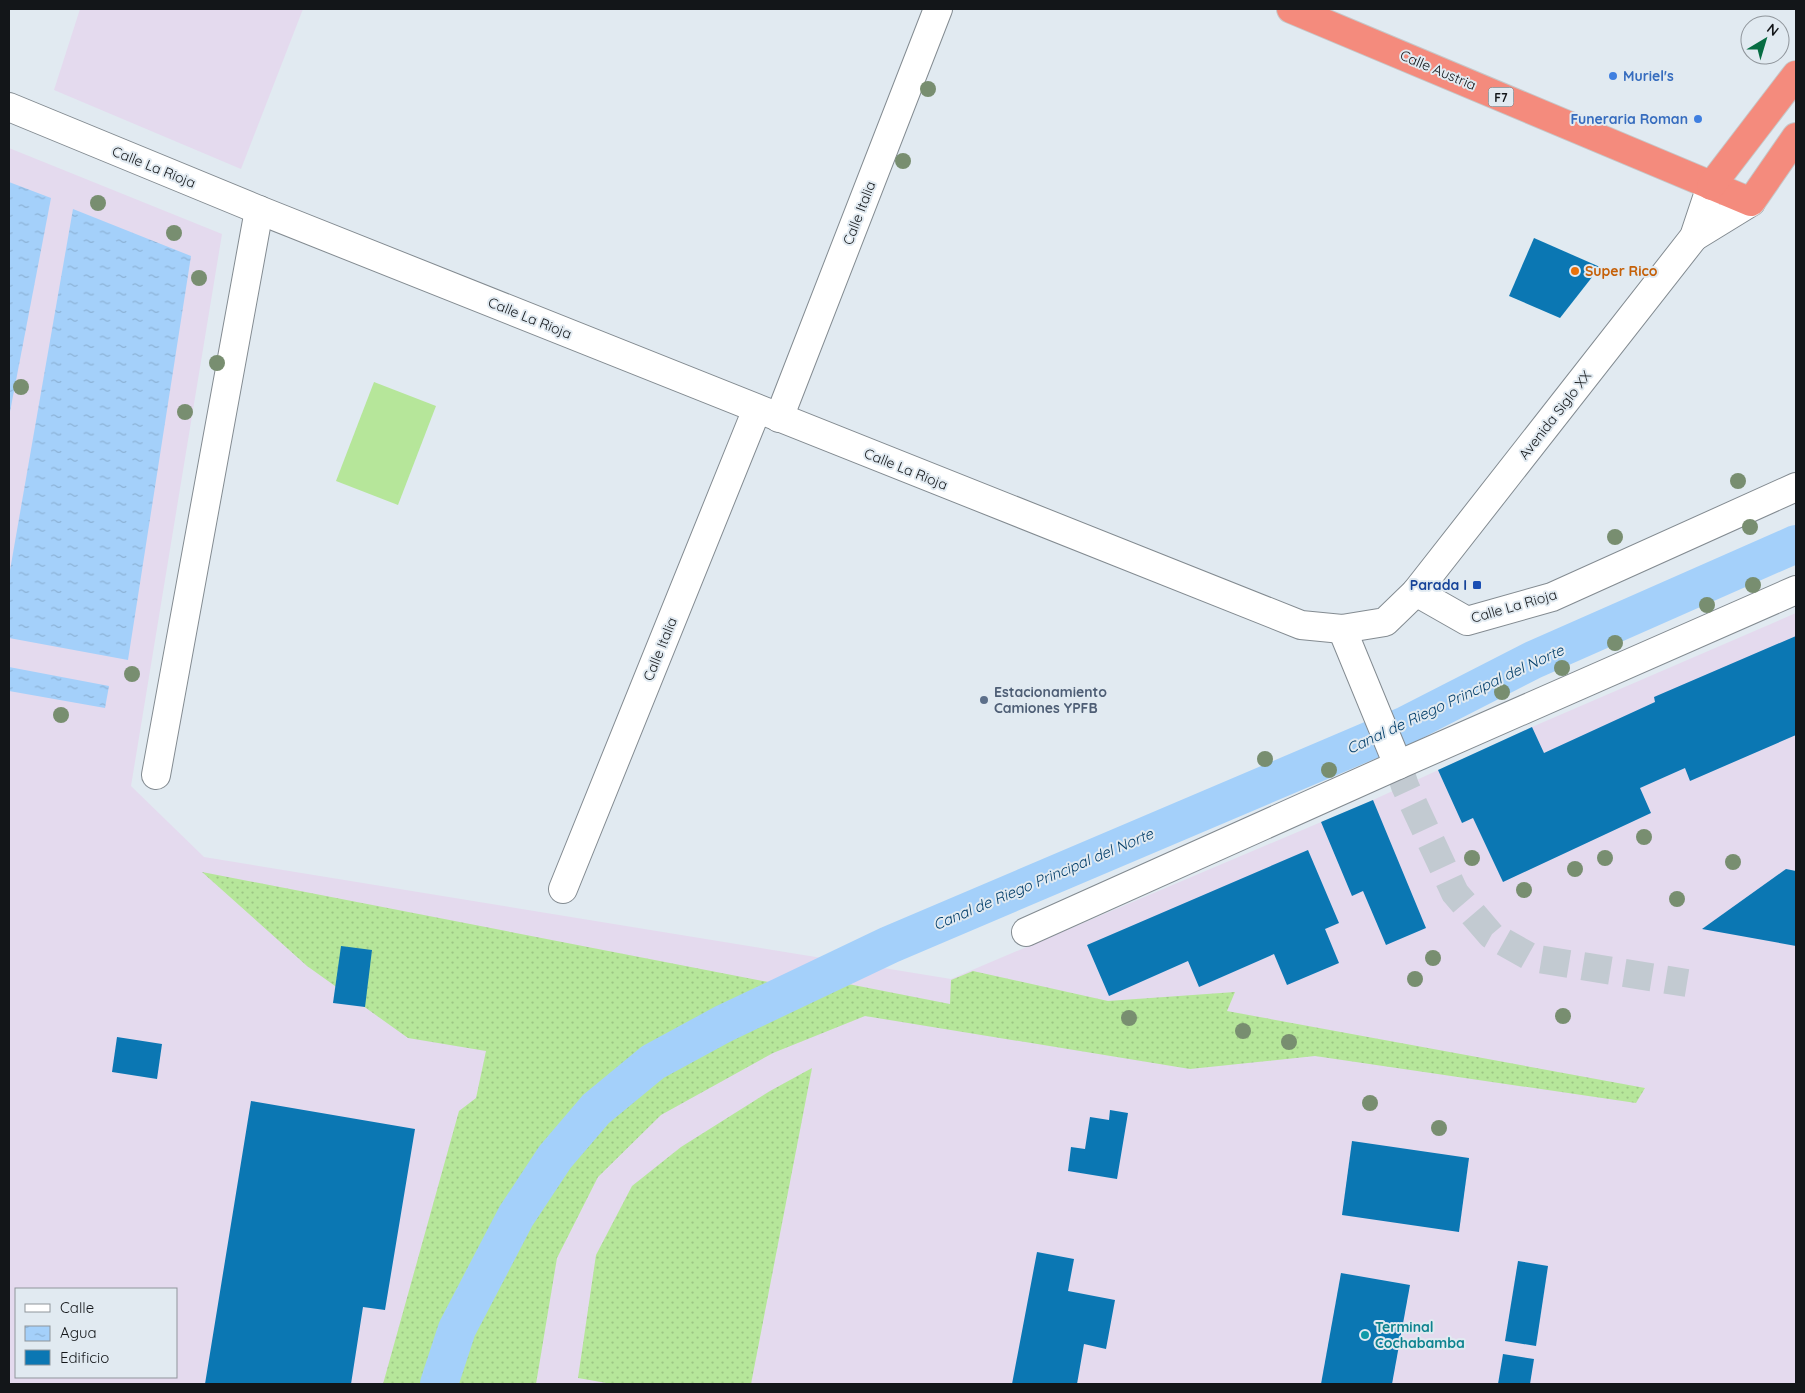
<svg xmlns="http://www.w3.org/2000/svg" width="1805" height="1393" font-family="Quicksand,sans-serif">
	<defs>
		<pattern id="grass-dots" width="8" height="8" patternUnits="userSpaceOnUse" patternTransform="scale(1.25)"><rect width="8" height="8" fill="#b6e69a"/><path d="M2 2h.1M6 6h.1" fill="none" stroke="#9cc584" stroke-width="1.8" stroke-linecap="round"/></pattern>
		<pattern id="water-ripples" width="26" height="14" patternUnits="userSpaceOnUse" patternTransform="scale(1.25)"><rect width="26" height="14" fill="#a4d0fa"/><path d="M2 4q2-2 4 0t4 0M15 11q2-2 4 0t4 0" fill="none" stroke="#8cb2d6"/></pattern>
	</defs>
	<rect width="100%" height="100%" fill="#e1eaf1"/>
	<g fill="#e4daee" fill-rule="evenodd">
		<path d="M 80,9 L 303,9 L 241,169 L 54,90 Z"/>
		<path d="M 9,148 L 222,234 L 131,786 L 204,857 L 951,979 L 1373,800 L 1532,727 L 1796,613 L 1796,1384 L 9,1384 ZM 16,1289 L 176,1289 L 176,1377 L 16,1377 Z"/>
	</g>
	<g fill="url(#grass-dots)">
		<path d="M 202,872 L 820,992 L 838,982 L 950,1004 L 951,980 L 973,971 L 1108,1001 L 1235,992 L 1227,1011 L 1645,1088 L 1636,1103 L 1315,1056 L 1190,1069 L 865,1016 L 773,1053 L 661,1115 L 598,1177 L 557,1258 L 536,1384 L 383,1384 L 459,1111 L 476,1098 L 486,1051 L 408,1038 L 307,966 Z"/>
		<path d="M 812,1068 L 751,1384 L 612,1384 L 578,1378 L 596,1255 L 632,1186 L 681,1147 L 770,1091 Z"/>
	</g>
	<path fill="#b6e69a" d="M 374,382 L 436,406 L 398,505 L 336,481 Z"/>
	<g fill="url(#water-ripples)">
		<path d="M 9,182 L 51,198 L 9,417 Z"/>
		<path d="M 73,209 L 191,256 L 128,660 L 9,638 L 9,576 Z"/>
		<path d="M 9,667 L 109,686 L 105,708 L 9,691 Z"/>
	</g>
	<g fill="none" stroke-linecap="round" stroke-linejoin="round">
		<path stroke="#a4d0fa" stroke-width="38" d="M 439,1384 L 457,1329 L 516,1216 L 555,1157 L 596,1109 L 653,1062 L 723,1024 L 889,945 L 1406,725 L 1533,660 L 1796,544"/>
	</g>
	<g fill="#0b77b3">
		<path d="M 1534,238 L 1600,267 L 1560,318 L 1509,296 Z"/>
		<path d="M 1796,636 L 1796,735 L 1690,781 L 1685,768 L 1640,788 L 1651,813 L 1503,882 L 1473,818 L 1462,823 L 1438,770 L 1532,727 L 1544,753 L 1655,702 L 1654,697 Z"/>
		<path d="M 1373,800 L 1426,928 L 1386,945 L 1363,891 L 1352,896 L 1321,822 Z"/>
		<path d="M 1308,850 L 1339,923 L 1325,929 L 1339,963 L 1287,985 L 1274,954 L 1199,987 L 1188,961 L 1109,996 L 1087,945 Z"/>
		<path d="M 1786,869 L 1796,871 L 1796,946 L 1702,929 Z"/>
		<path d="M 341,946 L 372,950 L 365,1007 L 333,1003 Z"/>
		<path d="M 117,1037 L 162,1044 L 157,1079 L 112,1072 Z"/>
		<path d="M 251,1101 L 415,1129 L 385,1310 L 363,1307 L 351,1384 L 205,1384 Z"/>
		<path d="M 1110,1110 L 1128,1113 L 1117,1179 L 1068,1171 L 1071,1147 L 1085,1149 L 1090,1117 L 1109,1120 Z"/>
		<path d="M 1352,1141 L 1469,1158 L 1459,1232 L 1342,1215 Z"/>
		<path d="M 1037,1252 L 1074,1259 L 1068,1291 L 1115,1300 L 1106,1349 L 1084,1344 L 1077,1384 L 1012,1384 Z"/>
		<path d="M 1518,1261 L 1548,1266 L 1536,1346 L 1505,1341 Z"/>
		<path d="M 1341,1273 L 1410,1285 L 1392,1384 L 1321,1384 Z"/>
		<path d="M 1503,1354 L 1534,1359 L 1530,1384 L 1498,1384 Z"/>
	</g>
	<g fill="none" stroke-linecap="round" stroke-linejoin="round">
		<path stroke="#c2cad1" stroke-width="28" stroke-dasharray="28 14" stroke-linecap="butt" d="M 1398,765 L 1405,786 L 1455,893 L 1491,935 L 1532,958 L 1687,983"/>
		<defs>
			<g id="minor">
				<path d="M 9,107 L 259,210 L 1301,625 L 1342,629 L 1385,622 L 1416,592 L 1694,237 L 1711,186"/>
				<path d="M 1694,237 L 1751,202"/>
				<path d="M 779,418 L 938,9"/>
				<path d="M 1416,592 L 1467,621 L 1552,597 L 1796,487"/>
				<path d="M 1342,629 L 1398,765"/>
				<path d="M 156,775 L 259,210"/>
				<path d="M 563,889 L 757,409"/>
				<path d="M 1026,932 L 1398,765 L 1796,590"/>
			</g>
			<g id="highway">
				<path d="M 1291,9 L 1751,202 L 1796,137"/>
				<path d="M 1711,186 L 1796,75"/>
			</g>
		</defs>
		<use href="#minor" stroke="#838b91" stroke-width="30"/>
		<use href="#highway" stroke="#c6c7c8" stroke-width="30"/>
		<use href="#minor" stroke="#fff" stroke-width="28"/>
		<use href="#highway" stroke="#f48b7d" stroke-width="28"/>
	</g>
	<g fill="#788e70">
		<circle cx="928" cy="89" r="8"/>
		<circle cx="903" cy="161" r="8"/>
		<circle cx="98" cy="203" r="8"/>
		<circle cx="174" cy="233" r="8"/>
		<circle cx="199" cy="278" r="8"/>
		<circle cx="217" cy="363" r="8"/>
		<circle cx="21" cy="387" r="8"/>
		<circle cx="185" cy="412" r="8"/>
		<circle cx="1738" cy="481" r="8"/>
		<circle cx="1750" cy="527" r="8"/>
		<circle cx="1615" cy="537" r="8"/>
		<circle cx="1753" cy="585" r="8"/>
		<circle cx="1707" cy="605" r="8"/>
		<circle cx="1615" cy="643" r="8"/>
		<circle cx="1562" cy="668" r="8"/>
		<circle cx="132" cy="674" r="8"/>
		<circle cx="1502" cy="692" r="8"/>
		<circle cx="61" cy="715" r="8"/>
		<circle cx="1265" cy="759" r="8"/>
		<circle cx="1329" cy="770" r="8"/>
		<circle cx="1644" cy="837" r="8"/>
		<circle cx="1472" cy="858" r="8"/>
		<circle cx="1605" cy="858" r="8"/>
		<circle cx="1733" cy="862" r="8"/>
		<circle cx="1575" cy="869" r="8"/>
		<circle cx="1524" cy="890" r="8"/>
		<circle cx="1677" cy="899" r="8"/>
		<circle cx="1433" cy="958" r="8"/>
		<circle cx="1415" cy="979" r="8"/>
		<circle cx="1563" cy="1016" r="8"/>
		<circle cx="1129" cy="1018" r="8"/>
		<circle cx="1243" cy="1031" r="8"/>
		<circle cx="1289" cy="1042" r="8"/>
		<circle cx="1370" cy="1103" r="8"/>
		<circle cx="1439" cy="1128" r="8"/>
	</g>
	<g fill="#3f7fe0" stroke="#e1eaf1" stroke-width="2">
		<circle cx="1613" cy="76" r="5"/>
		<circle cx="1698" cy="119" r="5"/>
	</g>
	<circle fill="#e8710a" stroke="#e1eaf1" stroke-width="2" cx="1575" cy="271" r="5"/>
	<rect fill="#1a4fb4" stroke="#e1eaf1" stroke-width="2" x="1472" y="580" width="10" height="10" rx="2.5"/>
	<circle fill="#5c6f8a" stroke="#e1eaf1" stroke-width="2" cx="984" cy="700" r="5"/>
	<circle fill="#0f9aa8" stroke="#e1eaf1" stroke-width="2" cx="1365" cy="1335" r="5"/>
	<g text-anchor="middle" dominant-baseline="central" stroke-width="4" stroke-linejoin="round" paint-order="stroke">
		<rect fill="#e1eaf1" stroke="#51565a" stroke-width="1" x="1488.5" y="87.5" width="25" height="19" rx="4"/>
		<g font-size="12" font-weight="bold" fill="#131619">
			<text x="1501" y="97">F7</text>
		</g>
		<g font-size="14" fill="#131619" stroke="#e1eaf1">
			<text transform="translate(1438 70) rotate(23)">Calle Austria</text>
			<text transform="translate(154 167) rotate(22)">Calle La Rioja</text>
			<text transform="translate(859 213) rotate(-69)">Calle Italia</text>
			<text transform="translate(530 318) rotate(22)">Calle La Rioja</text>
			<text transform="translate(1555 415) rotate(-52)">Avenida Siglo XX</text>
			<text transform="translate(906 469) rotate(22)">Calle La Rioja</text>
			<text transform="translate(1514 606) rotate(-16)">Calle La Rioja</text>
			<text transform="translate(660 649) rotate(-68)">Calle Italia</text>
		</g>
		<g font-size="14" font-weight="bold" fill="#366cbe" stroke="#e1eaf1" text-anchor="start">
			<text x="1623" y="76">Muriel's</text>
			<text x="1688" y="119" text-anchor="end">Funeraria Roman</text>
		</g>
		<g font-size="14" font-weight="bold" fill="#c56008" stroke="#e1eaf1" text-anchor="start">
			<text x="1585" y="271">Super Rico</text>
		</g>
		<g font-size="14" font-weight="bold" fill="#164399" stroke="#e1eaf1" text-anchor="end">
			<text x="1467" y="585">Parada I</text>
		</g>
		<g font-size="14" font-weight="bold" fill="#4e5e75" stroke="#e1eaf1" text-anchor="start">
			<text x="994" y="692">Estacionamiento<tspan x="994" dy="16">Camiones YPFB</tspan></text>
		</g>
		<g font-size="14" font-weight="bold" fill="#0d838f" stroke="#e1eaf1" text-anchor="start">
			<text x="1375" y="1327">Terminal<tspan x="1375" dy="16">Cochabamba</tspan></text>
		</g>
		<g font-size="15" font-style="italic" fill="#023e6a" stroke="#e1eaf1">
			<text transform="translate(1455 699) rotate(-25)">Canal de Riego Principal del Norte</text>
			<text transform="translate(1043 879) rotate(-23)">Canal de Riego Principal del Norte</text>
		</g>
	</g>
	<rect width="1805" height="1393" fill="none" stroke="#131619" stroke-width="20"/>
	<rect x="15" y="1288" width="162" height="90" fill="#e1eaf1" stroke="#8f959b"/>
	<rect x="25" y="1304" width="25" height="8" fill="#ffffff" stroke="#8f959b"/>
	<text x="60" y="1313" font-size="15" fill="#131619">Calle</text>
	<rect x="25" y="1326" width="25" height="15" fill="url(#water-ripples)" stroke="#8f959b"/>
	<text x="60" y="1338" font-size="15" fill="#131619">Agua</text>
	<rect x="25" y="1350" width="25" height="15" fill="#0b77b3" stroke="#8f959b"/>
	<text x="60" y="1363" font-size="15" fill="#131619">Edificio</text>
	<g transform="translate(1765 40) rotate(38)"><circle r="24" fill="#e1eaf1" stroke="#8f959b"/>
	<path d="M0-4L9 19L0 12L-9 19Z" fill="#066d43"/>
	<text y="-8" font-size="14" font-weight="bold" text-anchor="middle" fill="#131619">N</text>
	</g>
</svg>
